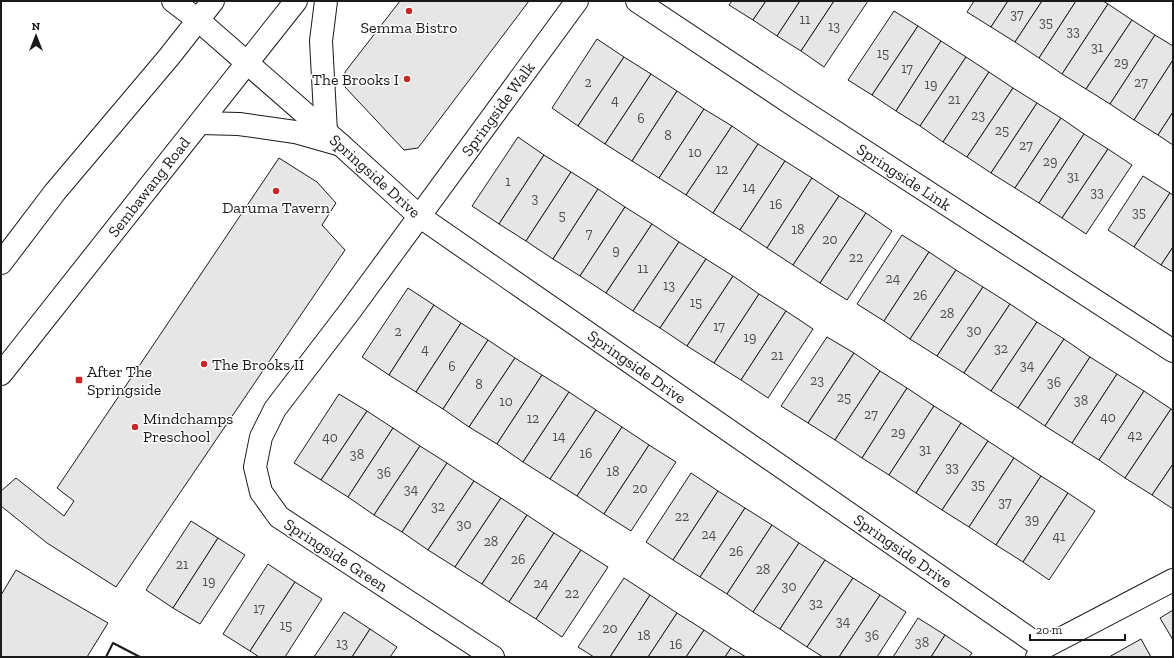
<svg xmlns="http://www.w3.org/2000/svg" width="1174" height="658" font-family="'Zilla Slab',serif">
	<rect width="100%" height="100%" fill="#fff"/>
	<g fill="#e6e6e6" stroke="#1a1a1a">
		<path d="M 400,1 L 529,1 L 418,148 L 404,150 L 345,87 L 345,72 Z"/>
		<path d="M 732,1 L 766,1 L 753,20 L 729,5 Z"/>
		<path d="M 766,1 L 800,1 L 777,36 L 753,20 Z"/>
		<path d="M 800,1 L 834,1 L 801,51 L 777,36 Z"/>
		<path d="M 834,1 L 868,1 L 824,67 L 801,51 Z"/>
		<path d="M 974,1 L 1008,1 L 991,27 L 967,12 Z"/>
		<path d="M 1008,1 L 1042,1 L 1015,42 L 991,27 Z"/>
		<path d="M 1042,1 L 1076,1 L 1039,58 L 1015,42 Z"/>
		<path d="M 1076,1 L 1103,1 L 1108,4 L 1062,74 L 1039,58 Z"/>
		<path d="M 1108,4 L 1132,20 L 1086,89 L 1062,74 Z"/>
		<path d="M 894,11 L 918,26 L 872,95 L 848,80 Z"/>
		<path d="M 1132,20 L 1155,35 L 1110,104 L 1086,89 Z"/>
		<path d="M 918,26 L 941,41 L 896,111 L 872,95 Z"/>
		<path d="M 1155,35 L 1173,46 L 1173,60 L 1134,120 L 1110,104 Z"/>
		<path d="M 597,39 L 624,57 L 578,126 L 552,108 Z"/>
		<path d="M 941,41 L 966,57 L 920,126 L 896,111 Z"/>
		<path d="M 624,57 L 651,74 L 605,144 L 578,126 Z"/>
		<path d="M 966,57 L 989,72 L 943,142 L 920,126 Z"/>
		<path d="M 1173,60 L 1173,112 L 1158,135 L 1134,120 Z"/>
		<path d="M 989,72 L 1013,88 L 967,157 L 943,142 Z"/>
		<path d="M 651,74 L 677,91 L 632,161 L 605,144 Z"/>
		<path d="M 1013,88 L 1037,103 L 991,173 L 967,157 Z"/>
		<path d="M 677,91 L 704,109 L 659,178 L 632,161 Z"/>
		<path d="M 1037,103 L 1061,118 L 1015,188 L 991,173 Z"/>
		<path d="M 704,109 L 732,126 L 686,195 L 659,178 Z"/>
		<path d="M 1173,112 L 1173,145 L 1158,135 Z"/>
		<path d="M 1061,118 L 1084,134 L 1039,203 L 1015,188 Z"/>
		<path d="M 732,126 L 758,144 L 713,213 L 686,195 Z"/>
		<path d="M 1084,134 L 1108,149 L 1062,218 L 1039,203 Z"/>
		<path d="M 518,137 L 544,155 L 499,224 L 472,206 Z"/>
		<path d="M 758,144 L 785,161 L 740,230 L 713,213 Z"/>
		<path d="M 1108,149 L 1132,165 L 1086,234 L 1062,218 Z"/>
		<path d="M 544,155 L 571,172 L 526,241 L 499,224 Z"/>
		<path d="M 279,158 L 317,182 L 336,203 L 322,225 L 345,250 L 116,587 L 47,543 L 1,506 L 1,491 L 16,478 L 64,516 L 74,501 L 57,488 Z"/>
		<path d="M 785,161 L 812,178 L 767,248 L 740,230 Z"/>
		<path d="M 571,172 L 598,189 L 553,259 L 526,241 Z"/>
		<path d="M 1143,176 L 1170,193 L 1134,247 L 1108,230 Z"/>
		<path d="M 812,178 L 839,196 L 793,265 L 767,248 Z"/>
		<path d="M 598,189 L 625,207 L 580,276 L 553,259 Z"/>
		<path d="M 1170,193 L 1173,195 L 1173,247 L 1161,265 L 1134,247 Z"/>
		<path d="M 839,196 L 866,213 L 820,283 L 793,265 Z"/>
		<path d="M 625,207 L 652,224 L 606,293 L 580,276 Z"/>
		<path d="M 866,213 L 892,231 L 847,300 L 820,283 Z"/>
		<path d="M 652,224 L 679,242 L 633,311 L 606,293 Z"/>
		<path d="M 902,235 L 929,252 L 884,321 L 857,304 Z"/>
		<path d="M 679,242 L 706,259 L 660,328 L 633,311 Z"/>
		<path d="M 1173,247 L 1173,272 L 1161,265 Z"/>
		<path d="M 929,252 L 956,270 L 910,339 L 884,321 Z"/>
		<path d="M 706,259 L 733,276 L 687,346 L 660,328 Z"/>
		<path d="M 956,270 L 983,287 L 937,356 L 910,339 Z"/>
		<path d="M 733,276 L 759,294 L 714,363 L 687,346 Z"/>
		<path d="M 983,287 L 1010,304 L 964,373 L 937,356 Z"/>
		<path d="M 408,288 L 434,305 L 389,375 L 362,357 Z"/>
		<path d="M 759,294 L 786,311 L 741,380 L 714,363 Z"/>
		<path d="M 1010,304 L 1037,322 L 991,391 L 964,373 Z"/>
		<path d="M 434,305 L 461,323 L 416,392 L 389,375 Z"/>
		<path d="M 786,311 L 813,329 L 768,398 L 741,380 Z"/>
		<path d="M 1037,322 L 1064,339 L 1018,408 L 991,391 Z"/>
		<path d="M 461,323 L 488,340 L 443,409 L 416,392 Z"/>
		<path d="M 827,337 L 854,353 L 808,423 L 781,406 Z"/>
		<path d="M 1064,339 L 1090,357 L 1045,426 L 1018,408 Z"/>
		<path d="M 488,340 L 515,358 L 469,427 L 443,409 Z"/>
		<path d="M 854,353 L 880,371 L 835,440 L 808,423 Z"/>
		<path d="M 1090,357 L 1117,374 L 1072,443 L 1045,426 Z"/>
		<path d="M 515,358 L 542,375 L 497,444 L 469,427 Z"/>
		<path d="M 880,371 L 907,388 L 862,458 L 835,440 Z"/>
		<path d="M 1117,374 L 1144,391 L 1099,460 L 1072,443 Z"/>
		<path d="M 542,375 L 569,392 L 523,462 L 497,444 Z"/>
		<path d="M 907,388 L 934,406 L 889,475 L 862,458 Z"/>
		<path d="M 1144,391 L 1171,409 L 1125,478 L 1099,460 Z"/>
		<path d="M 569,392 L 596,410 L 550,479 L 523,462 Z"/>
		<path d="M 339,394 L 367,411 L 321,480 L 294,463 Z"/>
		<path d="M 934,406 L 961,423 L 916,493 L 889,475 Z"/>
		<path d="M 1171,409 L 1173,410 L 1173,464 L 1152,495 L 1125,478 Z"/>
		<path d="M 596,410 L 622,427 L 577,496 L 550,479 Z"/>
		<path d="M 367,411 L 393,428 L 348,497 L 321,480 Z"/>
		<path d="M 961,423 L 988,441 L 942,510 L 916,493 Z"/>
		<path d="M 622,427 L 649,445 L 604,514 L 577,496 Z"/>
		<path d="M 393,428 L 420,446 L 374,515 L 348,497 Z"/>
		<path d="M 988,441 L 1014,458 L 969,527 L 942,510 Z"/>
		<path d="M 649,445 L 676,462 L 631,531 L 604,514 Z"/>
		<path d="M 420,446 L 447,463 L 402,532 L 374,515 Z"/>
		<path d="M 1014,458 L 1041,476 L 996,545 L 969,527 Z"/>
		<path d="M 447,463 L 474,481 L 428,550 L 402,532 Z"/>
		<path d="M 1173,464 L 1173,509 L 1152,495 Z"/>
		<path d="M 691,473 L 718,491 L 673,560 L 646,542 Z"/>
		<path d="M 1041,476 L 1068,493 L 1023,562 L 996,545 Z"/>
		<path d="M 474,481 L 501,498 L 455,567 L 428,550 Z"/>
		<path d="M 718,491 L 745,508 L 700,577 L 673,560 Z"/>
		<path d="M 1068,493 L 1095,511 L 1049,580 L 1023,562 Z"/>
		<path d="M 501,498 L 527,515 L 482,584 L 455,567 Z"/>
		<path d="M 745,508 L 772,525 L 727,594 L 700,577 Z"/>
		<path d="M 527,515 L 554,533 L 509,602 L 482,584 Z"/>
		<path d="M 191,521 L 218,538 L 173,608 L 146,590 Z"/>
		<path d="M 772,525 L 799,543 L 753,612 L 727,594 Z"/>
		<path d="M 554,533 L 581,550 L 536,619 L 509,602 Z"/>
		<path d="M 218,538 L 245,555 L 200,624 L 173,608 Z"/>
		<path d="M 799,543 L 825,560 L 780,629 L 753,612 Z"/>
		<path d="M 581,550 L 608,567 L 562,637 L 536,619 Z"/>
		<path d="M 825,560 L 853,578 L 807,647 L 780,629 Z"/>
		<path d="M 268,564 L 295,582 L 250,651 L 223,634 Z"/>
		<path d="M 16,570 L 108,623 L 87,657 L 1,657 L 1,595 Z"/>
		<path d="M 624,578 L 650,595 L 610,657 L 594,657 L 578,647 Z"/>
		<path d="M 853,578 L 880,595 L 839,657 L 823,657 L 807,647 Z"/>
		<path d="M 295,582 L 322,599 L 285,657 L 259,657 L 250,651 Z"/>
		<path d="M 650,595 L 677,613 L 648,657 L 610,657 Z"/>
		<path d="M 880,595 L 906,612 L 877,657 L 839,657 Z"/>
		<path d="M 1173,610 L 1173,640 L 1160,618 Z"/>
		<path d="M 344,612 L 370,629 L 352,657 L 314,657 Z"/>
		<path d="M 677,613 L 704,630 L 686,657 L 648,657 Z"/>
		<path d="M 918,618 L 945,635 L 931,657 L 893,657 Z"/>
		<path d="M 370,629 L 397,647 L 390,657 L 352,657 Z"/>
		<path d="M 704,630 L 731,648 L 725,657 L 686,657 Z"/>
		<path d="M 945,635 L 972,653 L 969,657 L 931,657 Z"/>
		<path d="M 1141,639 L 1151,657 L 1109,657 Z"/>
		<path d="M 731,648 L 746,657 L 725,657 Z"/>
	</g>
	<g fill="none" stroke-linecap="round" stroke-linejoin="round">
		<defs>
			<g id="minor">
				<path d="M 173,1 L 198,20 L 341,145 L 419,216 L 1043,648"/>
				<path d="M 637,1 L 798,108 L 1173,351"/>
				<path d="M 493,657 L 279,517 L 261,492 L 255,467 L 261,437 L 275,409 L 350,311 L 577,1"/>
				<path d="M 1037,657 L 1043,648 L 1173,580"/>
			</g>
			<g id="major">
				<path d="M 200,123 L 239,124 L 295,132 L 341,145"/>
				<path d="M 326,132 L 321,41 L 326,1"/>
				<path d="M 1,263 L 55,192 L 169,57 L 213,1"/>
				<path d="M 1,374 L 296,1"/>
			</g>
		</defs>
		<use href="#minor" stroke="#1a1a1a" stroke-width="24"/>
		<use href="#major" stroke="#1a1a1a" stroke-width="24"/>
		<use href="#minor" stroke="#fff" stroke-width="22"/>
		<use href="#major" stroke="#fff" stroke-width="22"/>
		<path stroke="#1a1a1a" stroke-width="2" d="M 106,657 L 113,643 L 140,657"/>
	</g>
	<g fill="#c62828" stroke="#fff" stroke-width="1.5">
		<circle cx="409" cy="11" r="4"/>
		<circle cx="407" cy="79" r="4"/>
		<circle cx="276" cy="191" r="4"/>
		<circle cx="204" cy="364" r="4"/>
		<rect x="75" y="376" width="8" height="8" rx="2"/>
		<circle cx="135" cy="427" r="4"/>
	</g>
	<g text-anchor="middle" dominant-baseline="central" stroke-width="3" stroke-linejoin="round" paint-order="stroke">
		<g font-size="14" fill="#4d4d4d">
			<text x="1017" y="14">37</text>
			<text x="805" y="19">11</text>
			<text x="1046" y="22">35</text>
			<text x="834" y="26">13</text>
			<text x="1073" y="31">33</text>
			<text x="1097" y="47">31</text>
			<text x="883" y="53">15</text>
			<text x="1121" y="62">29</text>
			<text x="907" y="68">17</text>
			<text x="588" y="82">2</text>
			<text x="1141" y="82">27</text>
			<text x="931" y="84">19</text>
			<text x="954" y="99">21</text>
			<text x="615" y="100">4</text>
			<text x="978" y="115">23</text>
			<text x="641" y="118">6</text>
			<text x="1002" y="130">25</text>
			<text x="668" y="135">8</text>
			<text x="1026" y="145">27</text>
			<text x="695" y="152">10</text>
			<text x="1050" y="161">29</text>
			<text x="722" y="169">12</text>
			<text x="1073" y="176">31</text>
			<text x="508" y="181">1</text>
			<text x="749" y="187">14</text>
			<text x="1097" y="192">33</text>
			<text x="535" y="198">3</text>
			<text x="776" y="204">16</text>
			<text x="1139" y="212">35</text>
			<text x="562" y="215">5</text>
			<text x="798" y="229">18</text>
			<text x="589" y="233">7</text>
			<text x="830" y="239">20</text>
			<text x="616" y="250">9</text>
			<text x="856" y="257">22</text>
			<text x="643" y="268">11</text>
			<text x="893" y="278">24</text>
			<text x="669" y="285">13</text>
			<text x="920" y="295">26</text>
			<text x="696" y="302">15</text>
			<text x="947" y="313">28</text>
			<text x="719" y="326">17</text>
			<text x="974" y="330">30</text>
			<text x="398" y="331">2</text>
			<text x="750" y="337">19</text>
			<text x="1001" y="348">32</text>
			<text x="425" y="349">4</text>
			<text x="777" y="355">21</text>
			<text x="1027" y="365">34</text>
			<text x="452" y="366">6</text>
			<text x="817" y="380">23</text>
			<text x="1054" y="382">36</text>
			<text x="479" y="384">8</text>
			<text x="844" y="397">25</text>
			<text x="1081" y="400">38</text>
			<text x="506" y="401">10</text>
			<text x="871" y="414">27</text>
			<text x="1108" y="417">40</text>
			<text x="533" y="418">12</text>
			<text x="898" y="432">29</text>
			<text x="1135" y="435">42</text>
			<text x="559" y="436">14</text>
			<text x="330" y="437">40</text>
			<text x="925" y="449">31</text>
			<text x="586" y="453">16</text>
			<text x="357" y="454">38</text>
			<text x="952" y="467">33</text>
			<text x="613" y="471">18</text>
			<text x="384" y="472">36</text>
			<text x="978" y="484">35</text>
			<text x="640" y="488">20</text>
			<text x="411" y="489">34</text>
			<text x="1005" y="502">37</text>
			<text x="438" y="506">32</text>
			<text x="682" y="516">22</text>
			<text x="1032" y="519">39</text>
			<text x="464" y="524">30</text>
			<text x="709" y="534">24</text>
			<text x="1059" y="536">41</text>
			<text x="491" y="541">28</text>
			<text x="736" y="551">26</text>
			<text x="518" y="559">26</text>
			<text x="182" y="564">21</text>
			<text x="763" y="569">28</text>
			<text x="209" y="581">19</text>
			<text x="541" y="583">24</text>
			<text x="789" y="586">30</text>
			<text x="572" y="593">22</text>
			<text x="816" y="603">32</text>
			<text x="259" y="608">17</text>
			<text x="843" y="621">34</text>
			<text x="286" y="625">15</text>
			<text x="610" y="628">20</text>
			<text x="644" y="635">18</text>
			<text x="872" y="635">36</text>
			<text x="922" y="642">38</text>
			<text x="342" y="643">13</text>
			<text x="676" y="644">16</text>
		</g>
		<g font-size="16" fill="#1a1a1a" stroke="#fff" text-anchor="start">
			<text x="409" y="27" text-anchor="middle">Semma Bistro</text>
			<text x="399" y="79" text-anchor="end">The Brooks I</text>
			<text x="276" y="207" text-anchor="middle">Daruma Tavern</text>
			<text x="212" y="364">The Brooks II</text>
			<text x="87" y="371">After The<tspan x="87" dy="18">Springside</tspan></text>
			<text x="143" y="418">Mindchamps<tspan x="143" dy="18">Preschool</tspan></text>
		</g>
		<g font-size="16" fill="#1a1a1a" stroke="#fff">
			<text transform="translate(498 109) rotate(-54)">Springside Walk</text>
			<text transform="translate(375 176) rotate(42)">Springside Drive</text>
			<text transform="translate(904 177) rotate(33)">Springside Link</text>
			<text transform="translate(149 187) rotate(-52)">Sembawang Road</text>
			<text transform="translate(637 367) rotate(35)">Springside Drive</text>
			<text transform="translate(903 551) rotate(35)">Springside Drive</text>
			<text transform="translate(336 555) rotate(33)">Springside Green</text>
		</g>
	</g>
	<rect width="1174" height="658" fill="none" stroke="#1a1a1a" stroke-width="4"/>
	<g transform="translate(36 36)" stroke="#ffffff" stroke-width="3" paint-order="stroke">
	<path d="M0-3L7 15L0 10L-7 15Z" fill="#1a1a1a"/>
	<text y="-6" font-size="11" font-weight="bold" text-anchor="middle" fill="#1a1a1a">N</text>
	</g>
	<path d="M1030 634v6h95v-6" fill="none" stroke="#1a1a1a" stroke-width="2"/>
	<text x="1036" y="634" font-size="12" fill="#1a1a1a" stroke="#ffffff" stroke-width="3" paint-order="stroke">20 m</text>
</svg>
